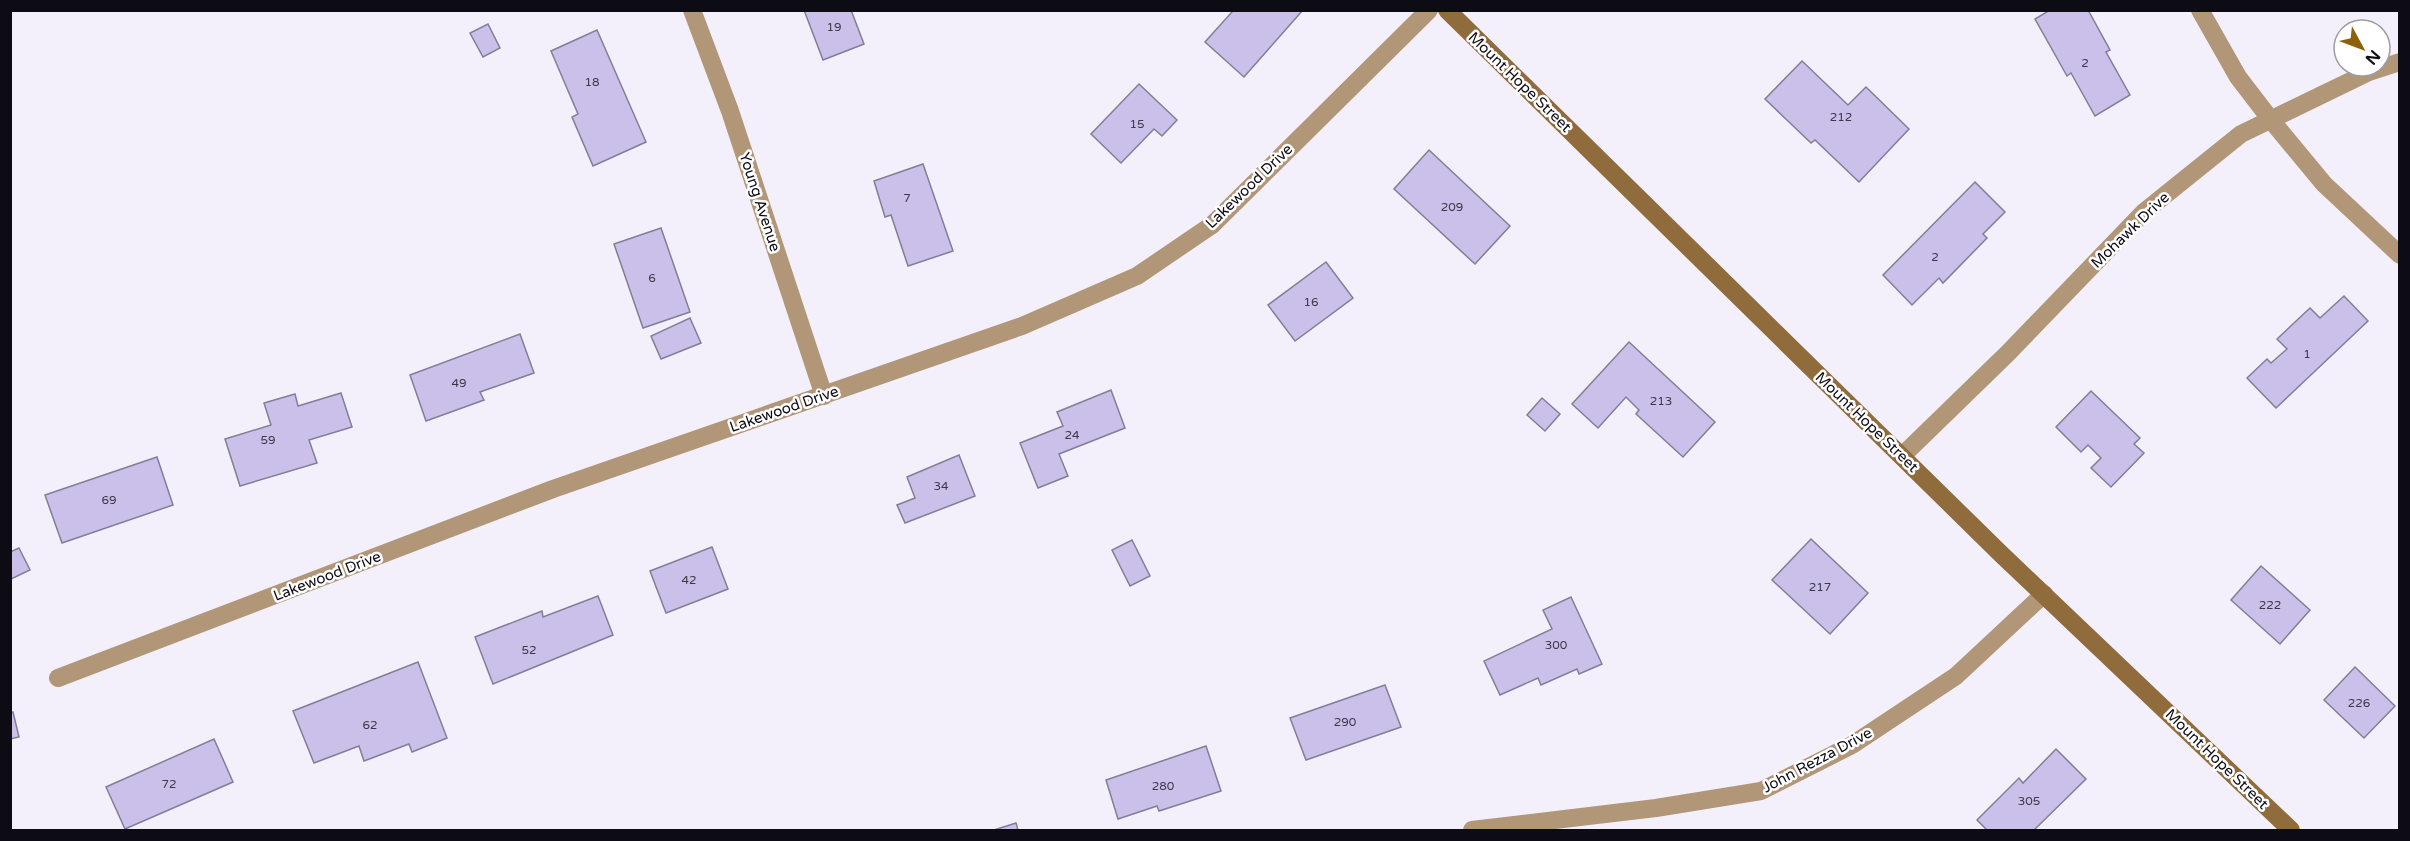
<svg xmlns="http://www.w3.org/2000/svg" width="2410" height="841" font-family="'Varela Round',sans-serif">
	<rect width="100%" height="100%" fill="#f3f0fc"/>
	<g fill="#cac0e9" stroke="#847d98" stroke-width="1.5">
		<path d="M 804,10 L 851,10 L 864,44 L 823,60 Z"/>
		<path d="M 1229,10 L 1303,10 L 1244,77 L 1205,42 L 1232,12 Z"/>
		<path d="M 2050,10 L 2088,10 L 2110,50 L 2106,52 L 2130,95 L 2095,116 L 2071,73 L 2067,76 L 2035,19 Z"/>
		<path d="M 488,24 L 500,48 L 483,57 L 470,33 Z"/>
		<path d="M 597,30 L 646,142 L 593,166 L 572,117 L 578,114 L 551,51 Z"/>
		<path d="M 1802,61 L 1848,105 L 1866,87 L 1909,129 L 1859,182 L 1815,140 L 1811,143 L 1765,99 Z"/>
		<path d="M 1139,84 L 1177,120 L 1162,136 L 1154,129 L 1121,163 L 1091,134 Z"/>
		<path d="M 1429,150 L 1510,226 L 1475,264 L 1394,189 Z"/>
		<path d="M 923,164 L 953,251 L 908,266 L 891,215 L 885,217 L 874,181 Z"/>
		<path d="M 1975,182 L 2005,212 L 1983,234 L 1987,238 L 1943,283 L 1939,278 L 1912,305 L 1883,275 Z"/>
		<path d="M 661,228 L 690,312 L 643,328 L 614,244 Z"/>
		<path d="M 1326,262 L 1353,298 L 1295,341 L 1268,305 Z"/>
		<path d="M 2344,296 L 2368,321 L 2276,408 L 2247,378 L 2267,359 L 2271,363 L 2287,349 L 2277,339 L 2310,308 L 2320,318 Z"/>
		<path d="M 690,318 L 701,343 L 661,359 L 651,336 Z"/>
		<path d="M 520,334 L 534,373 L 480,392 L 484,400 L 426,421 L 410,375 Z"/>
		<path d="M 1629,342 L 1715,422 L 1683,457 L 1636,414 L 1639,410 L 1626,397 L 1598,428 L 1572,404 Z"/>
		<path d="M 1111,390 L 1125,428 L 1059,454 L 1068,476 L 1038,488 L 1020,443 L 1063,426 L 1057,412 Z"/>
		<path d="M 2091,391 L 2140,438 L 2134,444 L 2144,453 L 2111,487 L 2091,468 L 2101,458 L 2088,445 L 2081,452 L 2056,427 Z"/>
		<path d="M 341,393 L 352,427 L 309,440 L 317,463 L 240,486 L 225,439 L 271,425 L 264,403 L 295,394 L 298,406 Z"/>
		<path d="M 1542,398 L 1560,414 L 1545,431 L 1527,415 Z"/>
		<path d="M 959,455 L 975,496 L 905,523 L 897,505 L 915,498 L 907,477 Z"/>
		<path d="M 157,457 L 173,505 L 62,543 L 45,495 Z"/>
		<path d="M 1811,539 L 1868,593 L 1830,634 L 1772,580 Z"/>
		<path d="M 1132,540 L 1150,576 L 1130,586 L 1112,550 Z"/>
		<path d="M 712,547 L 728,589 L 666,613 L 650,571 Z"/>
		<path d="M 19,548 L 30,570 L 11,579 L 10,552 Z"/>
		<path d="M 2261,566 L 2310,610 L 2280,644 L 2231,600 Z"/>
		<path d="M 598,596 L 613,635 L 493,684 L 475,637 L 542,611 L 543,617 Z"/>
		<path d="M 1571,597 L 1602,664 L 1579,674 L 1577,669 L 1541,685 L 1538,678 L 1500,695 L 1484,661 L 1552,629 L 1543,610 Z"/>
		<path d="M 418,662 L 447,738 L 412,752 L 409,744 L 364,761 L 359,746 L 314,763 L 293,711 Z"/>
		<path d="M 2355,667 L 2395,706 L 2364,738 L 2324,700 Z"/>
		<path d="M 1385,685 L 1401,727 L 1306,760 L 1290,718 Z"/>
		<path d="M 13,712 L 19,737 L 10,739 L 10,713 Z"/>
		<path d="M 214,739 L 233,782 L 125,829 L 106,787 Z"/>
		<path d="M 1206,746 L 1221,791 L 1159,811 L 1157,806 L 1118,819 L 1106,780 Z"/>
		<path d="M 2056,749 L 2086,779 L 2034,830 L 1987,830 L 1977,820 L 2019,778 L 2023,783 Z"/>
		<path d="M 1016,823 L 1018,830 L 994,830 Z"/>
	</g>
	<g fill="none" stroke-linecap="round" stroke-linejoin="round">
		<g stroke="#b19778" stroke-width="18">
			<path d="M 692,10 L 730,111 L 824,396"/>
			<path d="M 2200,10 L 2238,77 L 2271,120 L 2324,184 L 2400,255"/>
			<path d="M 1902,456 L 2008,353 L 2144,212 L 2241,134 L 2369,72 L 2400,62"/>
			<path d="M 58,678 L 553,489 L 1022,326 L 1137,276 L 1212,225 L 1429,10"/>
			<path d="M 1472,830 L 1656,808 L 1761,791 L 1852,745 L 1956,676 L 2044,594"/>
		</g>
		<path stroke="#906b3b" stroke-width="18" d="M 1447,10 L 2001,554 L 2291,830"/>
	</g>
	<g text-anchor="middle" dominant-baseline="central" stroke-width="5" stroke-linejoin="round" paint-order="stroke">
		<g font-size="12" fill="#3c3849">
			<text x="834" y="27">19</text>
			<text x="2085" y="63">2</text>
			<text x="592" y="82">18</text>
			<text x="1841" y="117">212</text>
			<text x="1137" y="124">15</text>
			<text x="907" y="198">7</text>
			<text x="1452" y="207">209</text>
			<text x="1935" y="257">2</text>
			<text x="652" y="278">6</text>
			<text x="1311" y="302">16</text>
			<text x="2307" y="354">1</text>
			<text x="459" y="383">49</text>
			<text x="1661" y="401">213</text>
			<text x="1072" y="435">24</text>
			<text x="268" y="440">59</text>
			<text x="941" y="486">34</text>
			<text x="109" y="500">69</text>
			<text x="689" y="580">42</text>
			<text x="1820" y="587">217</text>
			<text x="2270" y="605">222</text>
			<text x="1556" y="645">300</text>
			<text x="529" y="650">52</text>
			<text x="2359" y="703">226</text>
			<text x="1345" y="722">290</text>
			<text x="370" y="725">62</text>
			<text x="169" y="784">72</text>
			<text x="1163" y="786">280</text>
			<text x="2029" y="801">305</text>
		</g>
		<g font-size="15" fill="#0d0b14" stroke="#fff">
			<text transform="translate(1520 82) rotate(44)">Mount Hope Street</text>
			<text transform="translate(1249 186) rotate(-44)">Lakewood Drive</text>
			<text transform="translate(760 202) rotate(72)">Young Avenue</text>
			<text transform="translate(2130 230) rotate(-44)">Mohawk Drive</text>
			<text transform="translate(784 409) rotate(-19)">Lakewood Drive</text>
			<text transform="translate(1867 422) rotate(44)">Mount Hope Street</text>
			<text transform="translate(327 576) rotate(-21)">Lakewood Drive</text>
			<text transform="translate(2217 759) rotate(44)">Mount Hope Street</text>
			<text transform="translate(1817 760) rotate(-28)">John Rezza Drive</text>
		</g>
	</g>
	<rect width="2410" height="841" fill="none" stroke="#0d0b14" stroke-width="24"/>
	<g transform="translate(2362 48) rotate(131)"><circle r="28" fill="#ffffff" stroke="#9e9da1" stroke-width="1.5"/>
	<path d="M0-4.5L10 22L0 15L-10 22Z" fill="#8e6107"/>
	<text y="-9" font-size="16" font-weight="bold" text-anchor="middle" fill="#0d0b14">N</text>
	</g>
</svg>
